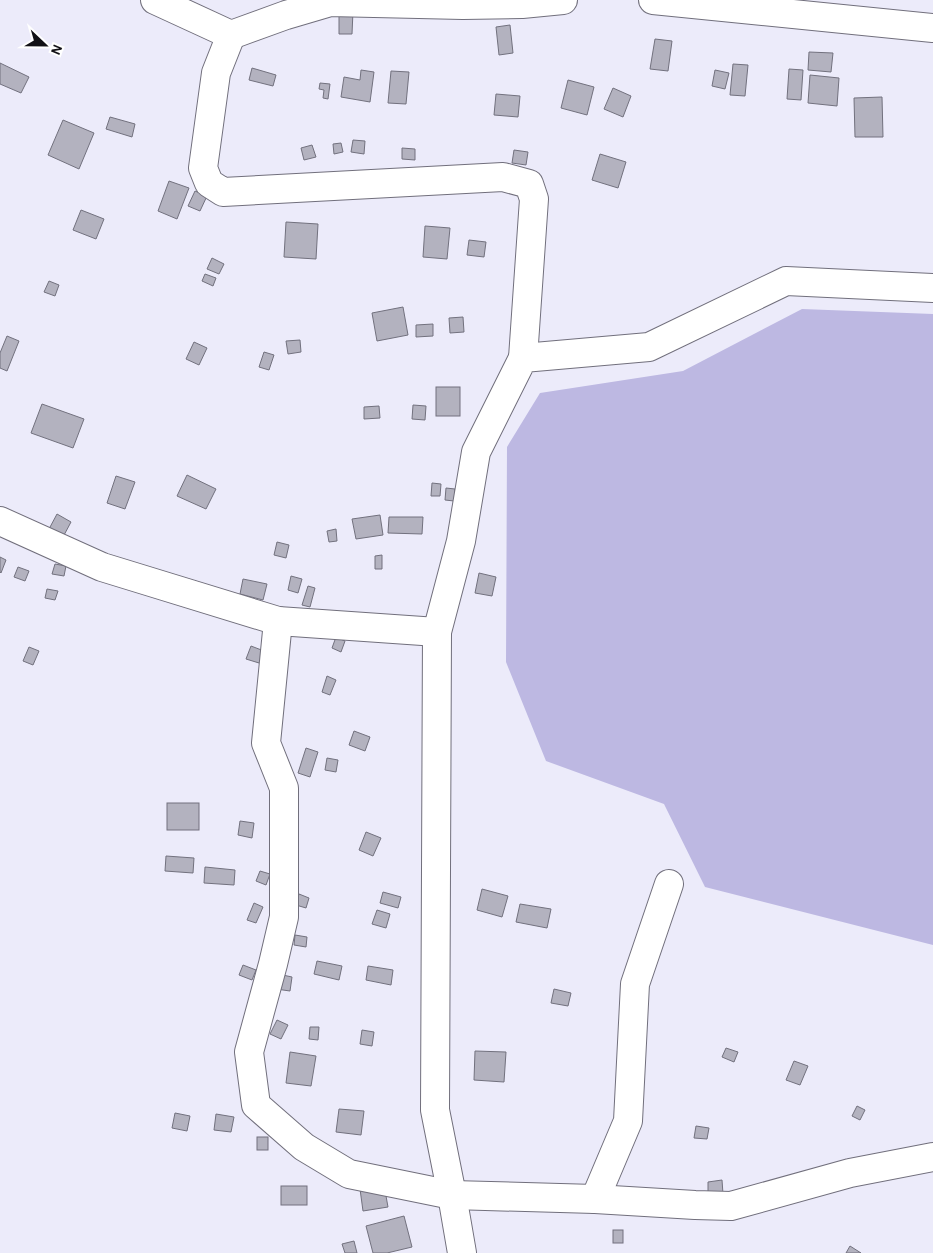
<svg xmlns="http://www.w3.org/2000/svg" width="933" height="1253" font-family="'Alegreya Sans',sans-serif">
	<rect width="100%" height="100%" fill="#ecebfa"/>
	<path fill="#bdb8e2" d="M 802,309 L 933,314 L 933,945 L 705,887 L 664,804 L 546,761 L 506,662 L 507,447 L 540,393 L 683,371 Z"/>
	<g fill="#b3b2bf" stroke="#72717e">
		<path d="M 339,11 L 353,11 L 352,34 L 339,34 Z"/>
		<path d="M 510,25 L 513,53 L 499,55 L 496,27 Z"/>
		<path d="M 655,39 L 672,41 L 668,71 L 650,69 Z"/>
		<path d="M 809,52 L 833,53 L 831,72 L 808,70 Z"/>
		<path d="M 0,63 L 29,77 L 21,93 L 0,84 Z"/>
		<path d="M 733,64 L 748,65 L 745,96 L 730,95 Z"/>
		<path d="M 252,68 L 276,75 L 273,86 L 249,80 Z"/>
		<path d="M 789,69 L 803,70 L 801,100 L 787,99 Z"/>
		<path d="M 361,70 L 374,72 L 370,102 L 341,97 L 344,77 L 360,80 Z"/>
		<path d="M 715,70 L 729,73 L 725,89 L 712,86 Z"/>
		<path d="M 391,71 L 409,72 L 406,104 L 388,103 Z"/>
		<path d="M 810,75 L 839,78 L 837,106 L 808,103 Z"/>
		<path d="M 568,80 L 594,87 L 587,115 L 561,108 Z"/>
		<path d="M 320,83 L 330,84 L 328,99 L 323,98 L 324,90 L 319,89 Z"/>
		<path d="M 613,88 L 631,96 L 623,117 L 604,109 Z"/>
		<path d="M 496,94 L 520,96 L 518,117 L 494,115 Z"/>
		<path d="M 882,97 L 883,137 L 855,137 L 854,98 Z"/>
		<path d="M 110,117 L 135,124 L 132,137 L 106,129 Z"/>
		<path d="M 63,120 L 94,133 L 79,169 L 48,155 Z"/>
		<path d="M 353,140 L 365,141 L 364,154 L 351,152 Z"/>
		<path d="M 341,143 L 343,152 L 334,154 L 333,144 Z"/>
		<path d="M 312,145 L 316,157 L 304,160 L 301,148 Z"/>
		<path d="M 402,148 L 415,149 L 415,160 L 402,159 Z"/>
		<path d="M 514,150 L 528,152 L 526,165 L 512,163 Z"/>
		<path d="M 600,154 L 626,162 L 618,188 L 592,180 Z"/>
		<path d="M 169,181 L 189,188 L 177,219 L 158,211 Z"/>
		<path d="M 195,191 L 207,196 L 200,211 L 188,206 Z"/>
		<path d="M 81,210 L 104,219 L 96,239 L 73,230 Z"/>
		<path d="M 286,222 L 318,224 L 316,259 L 284,257 Z"/>
		<path d="M 425,226 L 450,228 L 447,259 L 423,257 Z"/>
		<path d="M 469,240 L 486,242 L 484,257 L 467,255 Z"/>
		<path d="M 212,258 L 224,264 L 219,274 L 207,269 Z"/>
		<path d="M 205,274 L 216,278 L 213,286 L 202,281 Z"/>
		<path d="M 49,281 L 59,285 L 55,296 L 44,292 Z"/>
		<path d="M 403,307 L 408,335 L 377,341 L 372,313 Z"/>
		<path d="M 463,317 L 464,332 L 450,333 L 449,318 Z"/>
		<path d="M 433,324 L 433,336 L 416,337 L 416,325 Z"/>
		<path d="M 7,336 L 19,341 L 7,371 L 0,368 L 0,353 Z"/>
		<path d="M 300,340 L 301,352 L 288,354 L 286,341 Z"/>
		<path d="M 194,342 L 207,348 L 199,365 L 186,359 Z"/>
		<path d="M 264,352 L 274,355 L 269,370 L 259,367 Z"/>
		<rect x="436" y="387" width="24" height="29"/>
		<path d="M 42,404 L 84,419 L 73,448 L 31,433 Z"/>
		<path d="M 413,405 L 426,406 L 425,420 L 412,419 Z"/>
		<path d="M 379,406 L 380,418 L 364,419 L 364,407 Z"/>
		<path d="M 187,475 L 216,489 L 206,509 L 177,496 Z"/>
		<path d="M 116,476 L 135,482 L 125,509 L 107,503 Z"/>
		<path d="M 432,483 L 441,484 L 440,496 L 431,496 Z"/>
		<path d="M 446,488 L 455,489 L 454,501 L 445,500 Z"/>
		<path d="M 57,514 L 71,522 L 63,537 L 49,529 Z"/>
		<path d="M 380,515 L 383,535 L 356,539 L 352,519 Z"/>
		<path d="M 389,517 L 423,517 L 422,534 L 388,533 Z"/>
		<path d="M 336,529 L 337,541 L 329,542 L 327,531 Z"/>
		<path d="M 277,542 L 289,545 L 286,558 L 274,555 Z"/>
		<path d="M 382,555 L 382,569 L 375,569 L 375,556 Z"/>
		<path d="M 0,557 L 6,560 L 1,573 L 0,572 Z"/>
		<path d="M 55,564 L 66,566 L 64,576 L 52,574 Z"/>
		<path d="M 18,567 L 29,571 L 25,581 L 14,577 Z"/>
		<path d="M 479,573 L 496,577 L 492,596 L 475,593 Z"/>
		<path d="M 291,576 L 302,579 L 298,593 L 288,590 Z"/>
		<path d="M 243,579 L 267,584 L 263,600 L 240,594 Z"/>
		<path d="M 308,586 L 315,588 L 310,607 L 302,605 Z"/>
		<path d="M 47,589 L 58,591 L 55,600 L 45,598 Z"/>
		<path d="M 336,637 L 345,641 L 341,652 L 332,648 Z"/>
		<path d="M 251,646 L 264,651 L 259,663 L 246,659 Z"/>
		<path d="M 29,647 L 39,651 L 33,665 L 23,661 Z"/>
		<path d="M 327,676 L 336,680 L 330,695 L 322,692 Z"/>
		<path d="M 354,731 L 370,737 L 365,751 L 349,745 Z"/>
		<path d="M 306,748 L 318,752 L 310,777 L 298,773 Z"/>
		<path d="M 327,758 L 338,760 L 336,772 L 325,770 Z"/>
		<rect x="167" y="803" width="32" height="27"/>
		<path d="M 240,821 L 254,823 L 252,838 L 238,835 Z"/>
		<path d="M 366,832 L 381,838 L 373,856 L 359,850 Z"/>
		<path d="M 166,856 L 194,858 L 193,873 L 165,871 Z"/>
		<path d="M 205,867 L 235,870 L 234,885 L 204,883 Z"/>
		<path d="M 260,871 L 270,874 L 266,885 L 256,881 Z"/>
		<path d="M 482,889 L 508,896 L 502,917 L 477,910 Z"/>
		<path d="M 383,892 L 401,897 L 398,908 L 380,903 Z"/>
		<path d="M 299,894 L 309,898 L 306,908 L 296,905 Z"/>
		<path d="M 254,903 L 263,907 L 256,923 L 247,920 Z"/>
		<path d="M 520,904 L 551,909 L 547,928 L 516,922 Z"/>
		<path d="M 377,910 L 390,914 L 386,928 L 372,924 Z"/>
		<path d="M 295,935 L 307,937 L 306,947 L 294,945 Z"/>
		<path d="M 317,961 L 342,966 L 339,980 L 314,974 Z"/>
		<path d="M 243,965 L 256,970 L 252,980 L 239,975 Z"/>
		<path d="M 368,966 L 393,970 L 391,985 L 366,980 Z"/>
		<path d="M 278,974 L 292,977 L 290,991 L 276,989 Z"/>
		<path d="M 554,989 L 571,993 L 568,1006 L 551,1003 Z"/>
		<path d="M 277,1020 L 288,1025 L 281,1039 L 270,1034 Z"/>
		<path d="M 310,1027 L 319,1027 L 318,1040 L 309,1039 Z"/>
		<path d="M 362,1030 L 374,1032 L 372,1046 L 360,1044 Z"/>
		<path d="M 726,1048 L 738,1052 L 734,1062 L 722,1057 Z"/>
		<path d="M 475,1051 L 506,1052 L 504,1082 L 474,1080 Z"/>
		<path d="M 290,1052 L 316,1056 L 311,1086 L 286,1083 Z"/>
		<path d="M 794,1061 L 808,1066 L 800,1085 L 786,1080 Z"/>
		<path d="M 857,1106 L 865,1110 L 860,1120 L 852,1116 Z"/>
		<path d="M 339,1109 L 364,1111 L 361,1135 L 336,1132 Z"/>
		<path d="M 175,1113 L 190,1116 L 187,1131 L 172,1128 Z"/>
		<path d="M 216,1114 L 234,1117 L 231,1132 L 214,1130 Z"/>
		<path d="M 696,1126 L 709,1128 L 707,1139 L 694,1138 Z"/>
		<rect x="257" y="1137" width="11" height="13"/>
		<path d="M 722,1180 L 723,1194 L 708,1195 L 708,1182 Z"/>
		<path d="M 384,1185 L 388,1207 L 363,1211 L 360,1189 Z"/>
		<rect x="281" y="1186" width="26" height="19"/>
		<path d="M 404,1216 L 412,1247 L 387,1253 L 373,1253 L 366,1226 Z"/>
		<rect x="613" y="1230" width="10" height="13"/>
		<path d="M 354,1241 L 357,1253 L 345,1253 L 342,1244 Z"/>
		<path d="M 850,1246 L 861,1253 L 846,1253 Z"/>
	</g>
	<g fill="none" stroke-linecap="round" stroke-linejoin="round">
		<defs>
			<g id="minor">
				<path d="M 155,0 L 231,35 L 286,15 L 330,2 L 463,5 L 522,4 L 563,0"/>
				<path d="M 653,0 L 933,28"/>
				<path d="M 231,35 L 216,73 L 203,168 L 209,183 L 223,192 L 503,177 L 529,184 L 534,199 L 523,358"/>
				<path d="M 0,521 L 102,567 L 278,621 L 437,632"/>
				<path d="M 278,621 L 266,743 L 284,788 L 284,917 L 273,964 L 249,1052 L 256,1105 L 304,1147 L 349,1174 L 452,1195 L 595,1199 L 695,1205 L 731,1206 L 850,1173 L 933,1157"/>
				<path d="M 595,1199 L 628,1121 L 635,984 L 669,884"/>
				<path d="M 462,1253 L 452,1195 L 435,1110 L 437,632 L 461,541 L 476,452 L 523,358 L 649,347 L 786,281 L 933,288"/>
			</g>
		</defs>
		<use href="#minor" stroke="#716f7c" stroke-width="30"/>
		<use href="#minor" stroke="#fff" stroke-width="28"/>
	</g>
	<g transform="translate(45 45) rotate(112)" stroke="#ffffff" stroke-width="4" paint-order="stroke">
	<path d="M0-4L9 19L0 12L-9 19Z" fill="#121116"/>
	<text y="-8" font-size="14" font-weight="bold" text-anchor="middle" fill="#121116">N</text>
	</g>
</svg>
